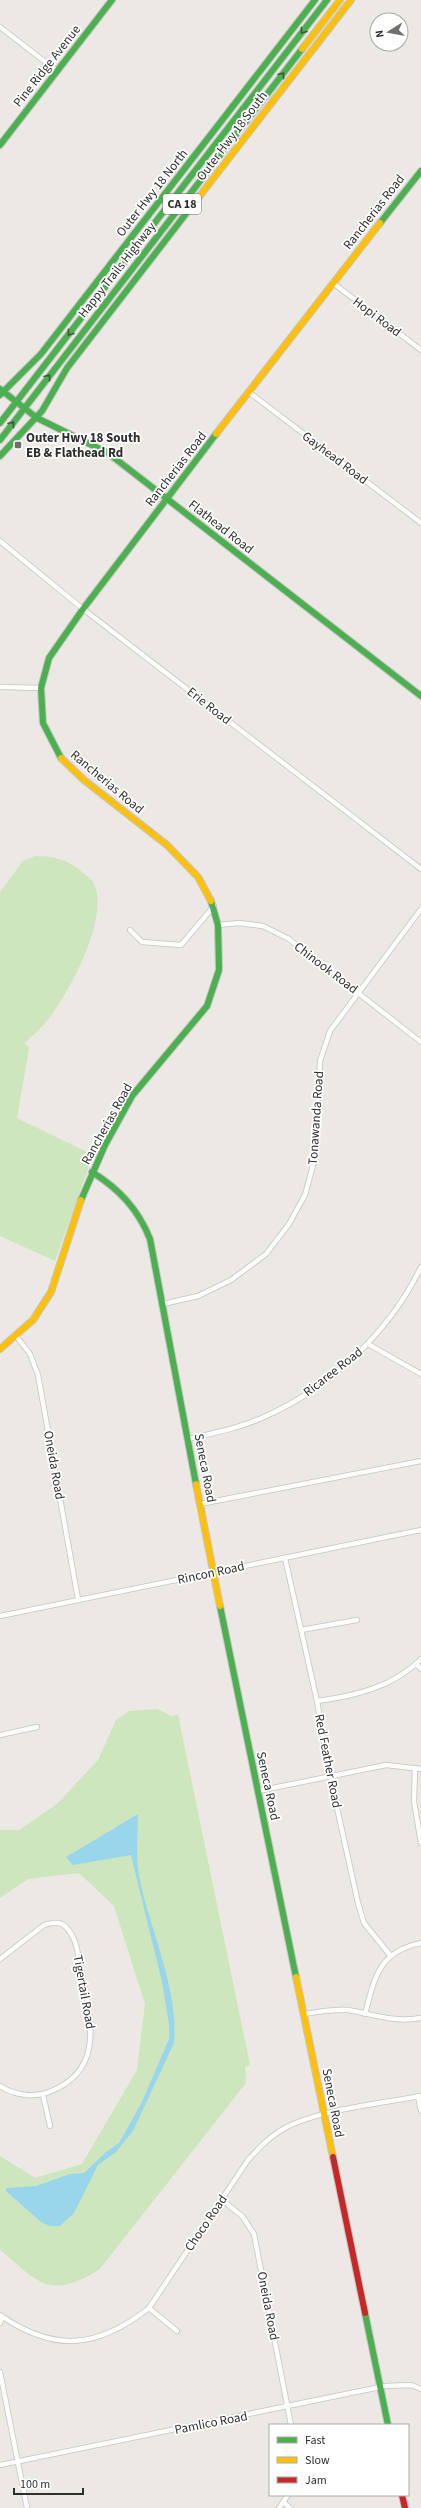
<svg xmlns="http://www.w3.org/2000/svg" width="421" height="2508" font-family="'Source Sans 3',sans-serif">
	<rect width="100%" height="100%" fill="#ece8e4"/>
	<g fill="#cee6be">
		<path d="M 35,856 C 54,856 69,860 82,872 C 86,875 91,879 93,882 C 111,915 71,988 52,1014 C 45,1025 34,1034 25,1043 L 29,1048 L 17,1118 L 93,1155 L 55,1261 L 0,1236 L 0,892 L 23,861 Z"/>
		<path d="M 157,1709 L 171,1716 L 178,1715 L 250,2065 L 245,2067 L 246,2083 L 99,2270 C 48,2300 40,2283 0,2250 L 0,2156 L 35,2178 L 82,2164 L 137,2070 L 145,2004 L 114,1906 L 79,1873 L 28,1879 L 0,1898 L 0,1830 L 19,1830 L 57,1804 L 98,1760 L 116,1720 L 129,1711 Z"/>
	</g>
	<path fill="#99d6ec" d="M 138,1814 C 138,1837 135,1859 140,1881 C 151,1932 179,1991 174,2043 L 133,2131 L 116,2152 L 98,2165 L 74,2213 L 60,2226 L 50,2226 L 41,2222 L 6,2191 L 6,2188 L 36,2186 L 70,2174 L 84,2173 L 106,2152 L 119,2143 L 142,2102 L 169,2039 L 169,2024 L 162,1982 L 131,1855 L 73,1865 L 66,1857 Z"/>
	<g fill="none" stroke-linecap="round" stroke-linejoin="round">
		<defs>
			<g id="street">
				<path d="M 0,27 L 57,71"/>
				<path d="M 333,283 L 421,350"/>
				<path d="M 250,393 L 421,523"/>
				<path d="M 0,541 L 83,609 L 421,869"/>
				<path d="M 0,687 L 41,688"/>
				<path d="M 218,925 L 239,923 L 263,926 L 289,939 L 421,1042"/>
				<path d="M 130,930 L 142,942 L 181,945 L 214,906"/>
				<path d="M 163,1304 L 198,1296 L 231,1280 L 266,1254 L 289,1224 L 305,1195 L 315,1158 L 320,1061 L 330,1031 L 421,909"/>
				<path d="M 17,1337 L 30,1354 L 38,1375 L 78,1599"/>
				<path d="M 368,1344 L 421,1374"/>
				<path d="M 188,1439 C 214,1433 240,1428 264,1417 C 331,1387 389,1333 421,1267"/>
				<path d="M 200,1504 L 421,1461"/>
				<path d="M 285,1558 L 317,1701 L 330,1776 L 358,1903 L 364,1923 L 390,1955"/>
				<path d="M 0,1616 L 421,1530"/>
				<path d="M 301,1630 L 357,1620"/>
				<path d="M 416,1664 L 421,1669"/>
				<path d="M 317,1701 C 355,1696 393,1687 421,1659"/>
				<path d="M 0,1735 L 37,1727"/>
				<path d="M 415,1768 L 414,1801 L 421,1843"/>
				<path d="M 258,1791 L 386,1765 L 421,1769"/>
				<path d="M 0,1959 L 44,1925 C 51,1923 59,1921 65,1926 C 78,1938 78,1958 82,1974 C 91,2020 105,2071 49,2092 C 34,2098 14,2095 0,2086"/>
				<path d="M 304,2014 C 319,2012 333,2009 348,2010 C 373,2014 394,2023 421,2018"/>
				<path d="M 365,2014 C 375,1976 379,1952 421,1943"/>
				<path d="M 43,2095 L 50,2126"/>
				<path d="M 418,2096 L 421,2111"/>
				<path d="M 222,2200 L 242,2216 L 254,2234 L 291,2425"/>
				<path d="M 149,2308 L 177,2331"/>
				<path d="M 0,2315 C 55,2353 98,2348 149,2308 L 248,2160 C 259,2148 270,2136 285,2128 C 319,2110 382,2103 421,2096"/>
				<path d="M 0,2323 L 2,2317"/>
				<path d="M 0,2372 L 27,2508"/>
				<path d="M 0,2465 L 385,2386 L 411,2385 L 421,2389"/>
				<path d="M 284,2503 L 290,2508"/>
				<path d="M 279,2508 L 288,2495"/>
			</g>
			<g id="fast">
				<path d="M 0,145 L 112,0"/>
				<path d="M 380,223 L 421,171"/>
				<path d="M 0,389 L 37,418 L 108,453 L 421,696"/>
				<path d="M 0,395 L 41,354 L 315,0"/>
				<path d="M 0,423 L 327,0"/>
				<path d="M 0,440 L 302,49"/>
				<path d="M 0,456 L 42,411 L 67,368 L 195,202"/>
				<path d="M 61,758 L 43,723 L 41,688 L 49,658 L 83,609 L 216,434"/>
				<path d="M 92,1172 C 119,1189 138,1209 150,1239 L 196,1484"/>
				<path d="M 81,1200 L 105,1145 L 132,1096 L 207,1006 L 219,970 L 218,925 L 211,901"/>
				<path d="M 220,1606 L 296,1977"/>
				<path d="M 365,2313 L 388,2425"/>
			</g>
			<g id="slow">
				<path d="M 302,49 L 340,0"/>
				<path d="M 195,202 L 351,0"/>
				<path d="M 216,434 L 380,223"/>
				<path d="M 61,758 L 84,780 L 167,845 L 198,877 L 211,901"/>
				<path d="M 0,1349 L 33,1320 L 51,1292 L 81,1200"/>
				<path d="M 196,1484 L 220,1606"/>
				<path d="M 296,1977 L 333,2157"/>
			</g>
			<g id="jam">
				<path d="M 333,2157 L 365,2313"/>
				<path d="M 402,2495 L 405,2508"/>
			</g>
		</defs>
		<use href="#street" stroke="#c5c4c5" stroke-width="6"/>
		<use href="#fast" stroke="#c5c4c5" stroke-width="8"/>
		<use href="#slow" stroke="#c5c4c5" stroke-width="8"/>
		<use href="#jam" stroke="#c5c4c5" stroke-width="8"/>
		<use href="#street" stroke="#fcfcfb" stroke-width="4.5"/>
		<use href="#fast" stroke="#4caf50" stroke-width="6"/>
		<use href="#slow" stroke="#ffc107" stroke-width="6"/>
		<use href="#jam" stroke="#c62828" stroke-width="6"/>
	</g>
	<defs><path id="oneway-chevron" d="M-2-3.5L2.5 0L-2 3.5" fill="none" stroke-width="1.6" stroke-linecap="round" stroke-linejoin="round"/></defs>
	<g stroke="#385b3a">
		<use href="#oneway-chevron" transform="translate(303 31) rotate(128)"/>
		<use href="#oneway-chevron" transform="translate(282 75) rotate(-52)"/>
		<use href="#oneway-chevron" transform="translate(70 333) rotate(128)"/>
		<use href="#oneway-chevron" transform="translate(48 377) rotate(-52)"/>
		<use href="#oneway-chevron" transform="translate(12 424) rotate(-52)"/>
	</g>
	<rect fill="#706f6e" stroke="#fff" stroke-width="1.5" x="14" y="441" width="8" height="8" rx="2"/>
	<g text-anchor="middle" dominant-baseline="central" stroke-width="3.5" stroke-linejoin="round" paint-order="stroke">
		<rect fill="#fff" stroke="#6d6d6d" stroke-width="1" x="163" y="194" width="38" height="20" rx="3"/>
		<g font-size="12" font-weight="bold" fill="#2e2e2e">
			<text x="182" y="204">CA 18</text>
		</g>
		<g font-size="13" fill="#2e2e2e" stroke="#fff">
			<text transform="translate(47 66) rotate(-52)">Pine Ridge Avenue</text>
			<text transform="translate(232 136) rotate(-53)">Outer Hwy 18 South</text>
			<text transform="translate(152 193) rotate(-52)">Outer Hwy 18 North</text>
			<text transform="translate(374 212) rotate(-52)">Rancherias Road</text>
			<text transform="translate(117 270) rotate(-52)">Happy Trails Highway</text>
			<text transform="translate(377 317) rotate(37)">Hopi Road</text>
			<text transform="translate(335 458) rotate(37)">Gayhead Road</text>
			<text transform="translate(176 469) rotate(-52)">Rancherias Road</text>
			<text transform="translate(221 527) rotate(38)">Flathead Road</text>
			<text transform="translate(209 706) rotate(38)">Erie Road</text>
			<text transform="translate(107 782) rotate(40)">Rancherias Road</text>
			<text transform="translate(326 968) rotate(37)">Chinook Road</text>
			<text transform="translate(316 1118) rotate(-86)">Tonawanda Road</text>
			<text transform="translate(107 1124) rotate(-61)">Rancherias Road</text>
			<text transform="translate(333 1372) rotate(-38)">Ricaree Road</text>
			<text transform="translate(54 1465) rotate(80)">Oneida Road</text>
			<text transform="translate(205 1468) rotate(79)">Seneca Road</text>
			<text transform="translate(211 1573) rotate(-12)">Rincon Road</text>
			<text transform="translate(328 1761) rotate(79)">Red Feather Road</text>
			<text transform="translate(268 1786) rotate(78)">Seneca Road</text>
			<text transform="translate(84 1992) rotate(80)">Tigertail Road</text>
			<text transform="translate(333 2103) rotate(79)">Seneca Road</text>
			<text transform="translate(206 2223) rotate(-56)">Choco Road</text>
			<text transform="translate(268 2306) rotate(79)">Oneida Road</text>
			<text transform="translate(211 2423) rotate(-11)">Pamlico Road</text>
		</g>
		<g font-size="13" font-weight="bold" fill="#2e2e2e" stroke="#fff" text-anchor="start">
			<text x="26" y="438">Outer Hwy 18 South<tspan x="26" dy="15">EB &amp; Flathead Rd</tspan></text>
		</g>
	</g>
	<rect x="269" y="2424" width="140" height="72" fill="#ffffff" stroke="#ababab"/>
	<rect x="277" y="2437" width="20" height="6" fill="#4caf50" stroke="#ababab"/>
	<text x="305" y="2444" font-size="12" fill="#2e2e2e">Fast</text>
	<rect x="277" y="2457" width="20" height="6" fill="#ffc107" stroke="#ababab"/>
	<text x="305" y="2464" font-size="12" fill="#2e2e2e">Slow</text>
	<rect x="277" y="2477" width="20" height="6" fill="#c62828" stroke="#ababab"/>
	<text x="305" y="2484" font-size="12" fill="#2e2e2e">Jam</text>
	<g transform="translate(389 32) rotate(259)"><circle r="19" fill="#ffffff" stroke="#ababab"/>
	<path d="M0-3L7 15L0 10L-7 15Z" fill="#706f6e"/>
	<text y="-6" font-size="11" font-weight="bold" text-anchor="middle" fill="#2e2e2e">N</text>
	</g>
	<path d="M14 2488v6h69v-6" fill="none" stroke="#2e2e2e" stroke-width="2"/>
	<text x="20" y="2488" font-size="12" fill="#2e2e2e" stroke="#ffffff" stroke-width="3" paint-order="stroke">100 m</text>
</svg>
